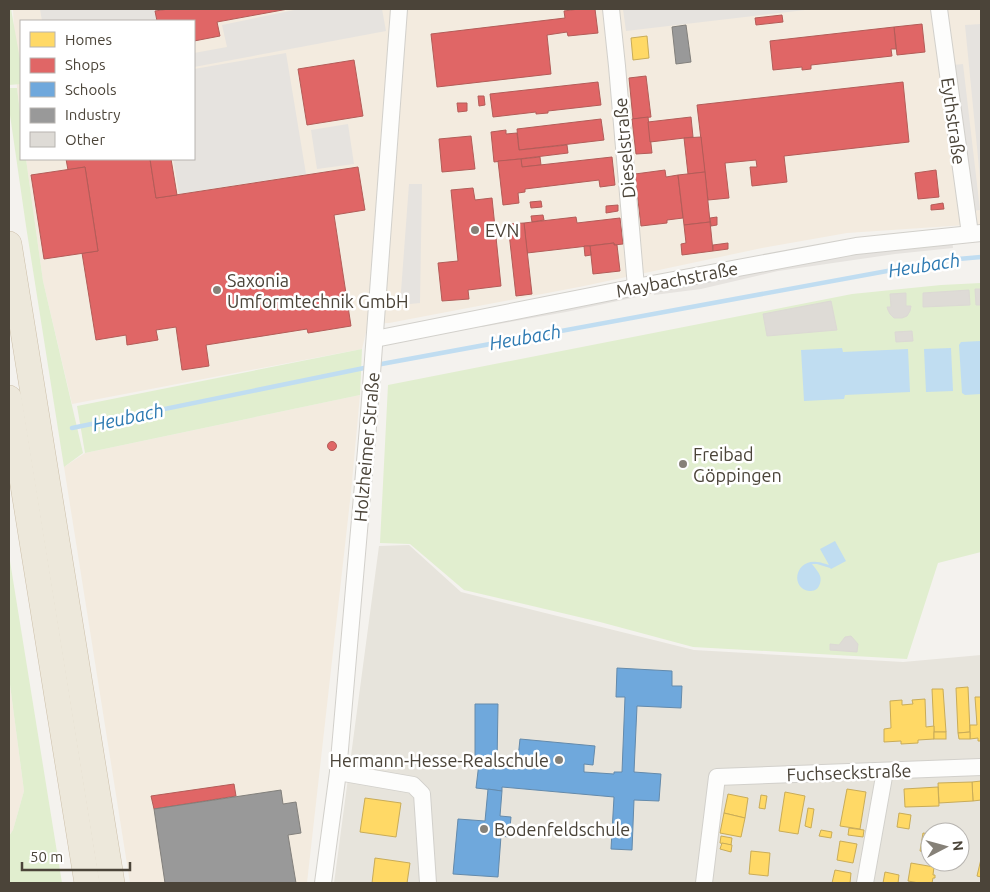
<svg xmlns="http://www.w3.org/2000/svg" width="990" height="892" font-family="Ubuntu,sans-serif">
	<rect width="100%" height="100%" fill="#f4f2ee"/>
	<path fill="#e7e4dc" fill-rule="evenodd" d="M 409,545 L 461,592 L 694,650 L 903,662 L 981,655 L 981,883 L 334,883 L 379,546 ZM 930,832 L 960,832 L 960,862 L 930,862 Z"/>
	<g fill="#f3ebdf">
		<path d="M 13,9 L 981,9 L 981,224 L 847,233 L 762,248 L 584,286 L 389,323 L 368,324 L 362,349 L 72,404 L 43,281 L 26,159 L 194,159 L 194,21 L 21,21 L 21,120 L 17,88 Z"/>
		<path d="M 360,395 L 351,492 L 307,883 L 130,883 L 64,467 L 85,453 Z"/>
		<path d="M 9,677 L 24,791 L 13,830 L 9,836 Z"/>
	</g>
	<g fill="#e1eecf">
		<path d="M 9,9 L 11,9 L 21,65 L 21,84 L 9,85 Z"/>
		<path d="M 9,88 L 17,88 L 21,120 L 21,159 L 26,159 L 43,281 L 83,453 L 64,467 L 26,226 L 9,108 Z"/>
		<path d="M 981,283 L 981,552 L 938,563 L 907,659 L 693,647 L 600,622 L 464,590 L 410,544 L 380,543 L 388,385 L 852,294 L 941,285 Z"/>
		<path d="M 362,349 L 360,395 L 85,453 L 77,406 Z"/>
		<path d="M 9,555 L 62,883 L 9,883 L 9,836 L 13,830 L 24,791 L 9,677 Z"/>
	</g>
	<g fill="#e6e3df">
		<path d="M 40,9 L 169,9 L 155,11 L 157,21 L 42,21 Z"/>
		<path d="M 299,9 L 382,9 L 386,31 L 194,67 L 194,53 L 227,47 L 222,25 Z"/>
		<path d="M 623,9 L 814,9 L 626,31 Z"/>
		<path d="M 981,24 L 981,188 L 965,25 Z"/>
		<path d="M 286,53 L 306,174 L 179,194 L 173,159 L 194,159 L 194,69 Z"/>
		<path d="M 963,64 L 980,210 L 972,211 L 953,65 Z"/>
		<path d="M 348,124 L 354,164 L 317,169 L 311,130 Z"/>
		<path d="M 409,184 L 422,184 L 420,303 L 400,305 Z"/>
		<path d="M 952,238 L 953,248 L 895,254 L 778,271 L 701,289 L 654,295 L 652,285 Z"/>
		<path d="M 649,286 L 651,294 L 566,312 L 482,327 L 480,320 Z"/>
	</g>
	<g fill="#c0ddf1">
		<path d="M 981,341 L 981,394 L 965,395 L 962,393 L 959,345 L 961,342 Z"/>
		<path d="M 842,348 L 843,352 L 908,349 L 910,392 L 845,395 L 844,399 L 804,401 L 801,350 Z"/>
		<path d="M 951,348 L 953,391 L 926,392 L 924,349 Z"/>
		<path d="M 835,541 L 846,561 L 831,569 L 830,568 L 817,564 L 812,564 C 817,571 824,576 819,586 C 817,590 814,591 809,591 C 790,588 795,559 817,562 C 821,562 825,564 829,565 L 820,549 Z"/>
	</g>
	<g fill="#ffd966" stroke="#c9ac58">
		<path d="M 647,36 L 649,58 L 633,60 L 631,38 Z"/>
		<path d="M 968,687 L 970,732 L 958,733 L 956,688 Z"/>
		<path d="M 932,689 L 943,689 L 946,732 L 934,732 Z"/>
		<path d="M 975,697 L 981,697 L 981,741 L 978,741 L 978,738 L 970,739 L 970,725 L 977,725 Z"/>
		<path d="M 925,699 L 926,727 L 934,726 L 934,739 L 918,740 L 918,743 L 901,744 L 901,741 L 884,742 L 884,729 L 891,728 L 890,701 L 902,700 L 902,705 L 913,704 L 912,700 Z"/>
		<rect x="934" y="732" width="12" height="7"/>
		<path d="M 970,732 L 970,739 L 959,739 L 958,733 Z"/>
		<path d="M 981,781 L 981,800 L 973,801 L 972,782 Z"/>
		<path d="M 972,782 L 973,801 L 939,803 L 938,783 Z"/>
		<path d="M 938,787 L 939,806 L 905,807 L 904,789 Z"/>
		<path d="M 847,789 L 866,792 L 860,829 L 840,826 Z"/>
		<path d="M 785,792 L 805,796 L 798,834 L 779,831 Z"/>
		<path d="M 728,794 L 748,798 L 745,818 L 724,813 Z"/>
		<path d="M 761,795 L 767,796 L 765,809 L 759,808 Z"/>
		<path d="M 365,798 L 401,803 L 396,837 L 360,832 Z"/>
		<path d="M 808,808 L 814,809 L 811,828 L 805,826 Z"/>
		<path d="M 724,813 L 745,818 L 741,837 L 720,833 Z"/>
		<path d="M 899,813 L 911,815 L 909,829 L 897,827 Z"/>
		<path d="M 849,828 L 864,830 L 863,837 L 848,835 Z"/>
		<path d="M 821,830 L 832,832 L 831,838 L 819,836 Z"/>
		<path d="M 923,833 L 930,834 L 930,853 L 920,851 Z"/>
		<path d="M 721,836 L 732,838 L 731,845 L 720,843 Z"/>
		<path d="M 840,841 L 857,844 L 853,863 L 837,860 Z"/>
		<path d="M 722,843 L 732,845 L 731,852 L 720,849 Z"/>
		<path d="M 751,851 L 770,853 L 768,876 L 749,874 Z"/>
		<path d="M 375,858 L 410,863 L 407,883 L 372,883 Z"/>
		<path d="M 981,859 L 981,877 L 977,876 Z"/>
		<path d="M 911,863 L 934,867 L 933,875 L 935,875 L 935,878 L 933,878 L 932,883 L 919,883 L 908,881 Z"/>
		<path d="M 835,870 L 851,873 L 850,883 L 832,883 Z"/>
		<path d="M 885,872 L 899,875 L 898,883 L 883,883 Z"/>
	</g>
	<g fill="#e06666" stroke="#b35c58">
		<path d="M 169,9 L 288,9 L 217,22 L 220,36 L 194,41 L 194,21 L 157,21 L 155,11 Z"/>
		<path d="M 579,9 L 595,9 L 598,33 L 568,36 L 567,32 L 547,35 L 551,74 L 437,87 L 431,34 L 565,18 L 564,11 Z"/>
		<path d="M 782,15 L 783,22 L 756,25 L 755,18 Z"/>
		<path d="M 922,24 L 925,52 L 897,55 L 894,27 Z"/>
		<path d="M 894,27 L 896,49 L 891,49 L 892,56 L 811,65 L 811,69 L 802,70 L 802,67 L 773,70 L 770,41 Z"/>
		<path d="M 354,60 L 363,116 L 307,125 L 298,69 Z"/>
		<path d="M 646,76 L 651,117 L 633,119 L 629,78 Z"/>
		<path d="M 598,82 L 601,105 L 548,111 L 548,113 L 536,114 L 536,112 L 493,117 L 490,94 Z"/>
		<path d="M 903,82 L 909,142 L 784,156 L 787,182 L 752,186 L 750,167 L 757,167 L 756,160 L 725,163 L 729,198 L 708,200 L 697,105 Z"/>
		<path d="M 478,96 L 484,96 L 485,105 L 479,106 Z"/>
		<path d="M 457,103 L 467,103 L 467,111 L 458,112 Z"/>
		<path d="M 648,117 L 652,153 L 636,154 L 632,119 Z"/>
		<path d="M 691,117 L 693,137 L 650,142 L 648,122 Z"/>
		<path d="M 601,119 L 604,140 L 519,150 L 517,129 Z"/>
		<path d="M 506,130 L 506,134 L 517,133 L 519,150 L 567,145 L 568,153 L 494,162 L 491,132 Z"/>
		<path d="M 471,136 L 475,169 L 442,172 L 439,139 Z"/>
		<path d="M 701,137 L 705,172 L 688,174 L 684,138 Z"/>
		<path d="M 540,157 L 541,165 L 522,167 L 521,159 Z"/>
		<path d="M 612,157 L 615,185 L 600,187 L 599,180 L 525,189 L 525,192 L 518,193 L 519,203 L 503,205 L 498,161 L 521,159 L 522,167 Z"/>
		<path d="M 66,159 L 150,159 L 156,198 L 358,167 L 365,210 L 334,215 L 351,326 L 308,333 L 307,329 L 206,345 L 209,366 L 182,370 L 176,327 L 156,330 L 158,340 L 127,345 L 126,335 L 96,340 L 82,253 L 98,251 L 85,167 L 68,170 Z"/>
		<path d="M 150,159 L 171,159 L 177,195 L 156,198 Z"/>
		<path d="M 85,167 L 98,251 L 44,259 L 31,175 Z"/>
		<path d="M 665,170 L 666,177 L 678,175 L 683,218 L 667,220 L 667,223 L 641,226 L 635,174 Z"/>
		<path d="M 936,170 L 939,197 L 918,199 L 915,173 Z"/>
		<path d="M 705,172 L 710,222 L 684,225 L 678,175 Z"/>
		<path d="M 473,188 L 475,200 L 492,198 L 501,286 L 468,290 L 469,299 L 442,301 L 438,263 L 458,261 L 451,190 Z"/>
		<path d="M 541,201 L 542,207 L 531,208 L 530,202 Z"/>
		<path d="M 943,203 L 944,209 L 931,210 L 931,205 Z"/>
		<path d="M 618,205 L 618,211 L 606,213 L 606,206 Z"/>
		<path d="M 543,215 L 544,220 L 532,222 L 531,216 Z"/>
		<path d="M 576,217 L 577,223 L 620,218 L 623,244 L 614,245 L 614,243 L 527,253 L 524,223 Z"/>
		<path d="M 717,217 L 717,225 L 711,226 L 710,218 Z"/>
		<path d="M 710,222 L 713,251 L 682,255 L 681,244 L 686,243 L 684,225 Z"/>
		<path d="M 524,223 L 532,294 L 516,296 L 508,224 Z"/>
		<path d="M 614,243 L 614,245 L 617,245 L 620,271 L 593,274 L 590,246 Z"/>
		<path d="M 728,243 L 728,249 L 713,251 L 713,245 Z"/>
		<path d="M 584,246 L 590,246 L 591,255 L 585,256 Z"/>
		<circle cx="332" cy="446" r="4.5"/>
		<path d="M 234,784 L 236,796 L 154,809 L 151,796 Z"/>
	</g>
	<g fill="#6fa8dc" stroke="#648aab">
		<path d="M 617,668 L 672,671 L 672,686 L 682,686 L 681,708 L 637,706 L 634,772 L 661,774 L 659,801 L 634,800 L 632,850 L 611,849 L 614,797 L 502,787 L 502,791 L 476,788 L 479,763 L 475,763 L 475,704 L 498,704 L 497,764 L 525,766 L 525,758 L 518,758 L 520,739 L 595,746 L 593,765 L 584,764 L 584,772 L 614,774 L 614,772 L 622,772 L 625,697 L 616,697 Z"/>
		<path d="M 488,789 L 502,791 L 500,816 L 511,817 L 509,837 L 501,836 L 498,877 L 453,874 L 458,819 L 485,821 Z"/>
	</g>
	<g fill="#999" stroke="#82807c">
		<path d="M 686,25 L 691,62 L 676,64 L 672,27 Z"/>
		<path d="M 281,790 L 283,804 L 296,802 L 301,833 L 288,835 L 296,883 L 165,883 L 154,809 Z"/>
	</g>
	<g fill="none" stroke-linecap="round" stroke-linejoin="round">
		<g stroke="#c0ddf1" stroke-width="4.5">
			<path d="M 376,365 L 947,260 L 981,257"/>
			<path d="M 72,428 L 369,367"/>
		</g>
	</g>
	<g fill="#dedbd6" stroke="#dcd9d4">
		<path d="M 975,289 L 981,289 L 981,305 L 976,305 Z"/>
		<path d="M 969,290 L 970,305 L 923,307 L 923,293 Z"/>
		<path d="M 906,293 L 906,306 L 911,306 L 910,311 L 907,316 L 902,318 L 894,318 L 890,314 L 888,310 L 887,307 L 891,307 L 890,294 Z"/>
		<path d="M 831,301 L 837,330 L 767,336 L 763,314 Z"/>
		<path d="M 912,331 L 913,341 L 896,342 L 895,332 Z"/>
		<path d="M 851,636 L 858,644 L 857,652 L 830,650 L 830,644 L 839,645 L 845,637 Z"/>
	</g>
	<g fill="none" stroke-linecap="round" stroke-linejoin="round">
		<defs>
			<g id="minor">
				<path d="M 611,9 L 617,66 L 636,287"/>
				<path d="M 939,9 L 970,234"/>
				<path d="M 375,339 L 636,287 L 856,246 L 981,233"/>
				<path d="M 338,772 L 413,785 L 422,794 L 428,883"/>
				<path d="M 323,883 L 338,772 L 368,427 L 399,9"/>
				<path d="M 704,883 L 717,777 L 981,767"/>
				<path d="M 865,883 L 885,771"/>
			</g>
			<g id="highway">
				<path d="M 9,244 L 112,883"/>
				<path d="M 9,398 L 87,883"/>
			</g>
		</defs>
		<use href="#minor" stroke="#d2d0cb" stroke-width="18"/>
		<use href="#highway" stroke="#ccbfa9" stroke-width="26"/>
		<use href="#minor" stroke="#fdfdfc" stroke-width="16"/>
		<use href="#highway" stroke="#ede8db" stroke-width="25"/>
	</g>
	<g fill="#868178" stroke="#fff" stroke-width="2">
		<circle cx="475" cy="230" r="5"/>
		<circle cx="217" cy="290" r="5"/>
		<circle cx="683" cy="464" r="5"/>
		<circle cx="559" cy="760" r="5"/>
		<circle cx="484" cy="829" r="5"/>
	</g>
	<g text-anchor="middle" dominant-baseline="central" stroke-width="5" stroke-linejoin="round" paint-order="stroke">
		<g font-size="18" fill="#4b4439" stroke="#fff">
			<text transform="translate(954 121) rotate(82)">Eythstraße</text>
			<text transform="translate(624 148) rotate(-95)">Dieselstraße</text>
			<text transform="translate(677 279) rotate(-11)">Maybachstraße</text>
			<text transform="translate(366 447) rotate(-85)">Holzheimer Straße</text>
			<text transform="translate(849 772) rotate(-2)">Fuchseckstraße</text>
		</g>
		<g font-size="18" fill="#4b4439" stroke="#fff" text-anchor="start">
			<text x="485" y="230">EVN</text>
			<text x="227" y="280">Saxonia<tspan x="227" dy="21">Umformtechnik GmbH</tspan></text>
			<text x="693" y="454">Freibad<tspan x="693" dy="21">Göppingen</tspan></text>
			<text x="549" y="760" text-anchor="end">Hermann-Hesse-Realschule</text>
			<text x="494" y="829">Bodenfeldschule</text>
		</g>
		<g font-size="19" font-style="italic" fill="#2e7ab2" stroke="#fff">
			<text transform="translate(924 265) rotate(-9)">Heubach</text>
			<text transform="translate(525 337) rotate(-10)">Heubach</text>
			<text transform="translate(128 417) rotate(-12)">Heubach</text>
		</g>
	</g>
	<rect width="990" height="892" fill="none" stroke="#4b4439" stroke-width="20"/>
	<rect x="20" y="20" width="175" height="140" fill="#ffffff" stroke="#b7b4b0"/>
	<rect x="30" y="32" width="25" height="15" fill="#ffd966" stroke="#b7b4b0"/>
	<text x="65" y="45" font-size="15" fill="#4b4439">Homes</text>
	<rect x="30" y="58" width="25" height="15" fill="#e06666" stroke="#b7b4b0"/>
	<text x="65" y="70" font-size="15" fill="#4b4439">Shops</text>
	<rect x="30" y="82" width="25" height="15" fill="#6fa8dc" stroke="#b7b4b0"/>
	<text x="65" y="95" font-size="15" fill="#4b4439">Schools</text>
	<rect x="30" y="108" width="25" height="15" fill="#999999" stroke="#b7b4b0"/>
	<text x="65" y="120" font-size="15" fill="#4b4439">Industry</text>
	<rect x="30" y="132" width="25" height="15" fill="#dedbd6" stroke="#b7b4b0"/>
	<text x="65" y="145" font-size="15" fill="#4b4439">Other</text>
	<g transform="translate(945 847) rotate(84)"><circle r="24" fill="#ffffff" stroke="#b7b4b0"/>
	<path d="M0-4L9 19L0 12L-9 19Z" fill="#868178"/>
	<text y="-8" font-size="14" font-weight="bold" text-anchor="middle" fill="#4b4439">N</text>
	</g>
	<path d="M22 862v8h108v-8" fill="none" stroke="#4b4439" stroke-width="2.5"/>
	<text x="30" y="862" font-size="15" fill="#4b4439" stroke="#ffffff" stroke-width="4" paint-order="stroke">50 m</text>
</svg>
